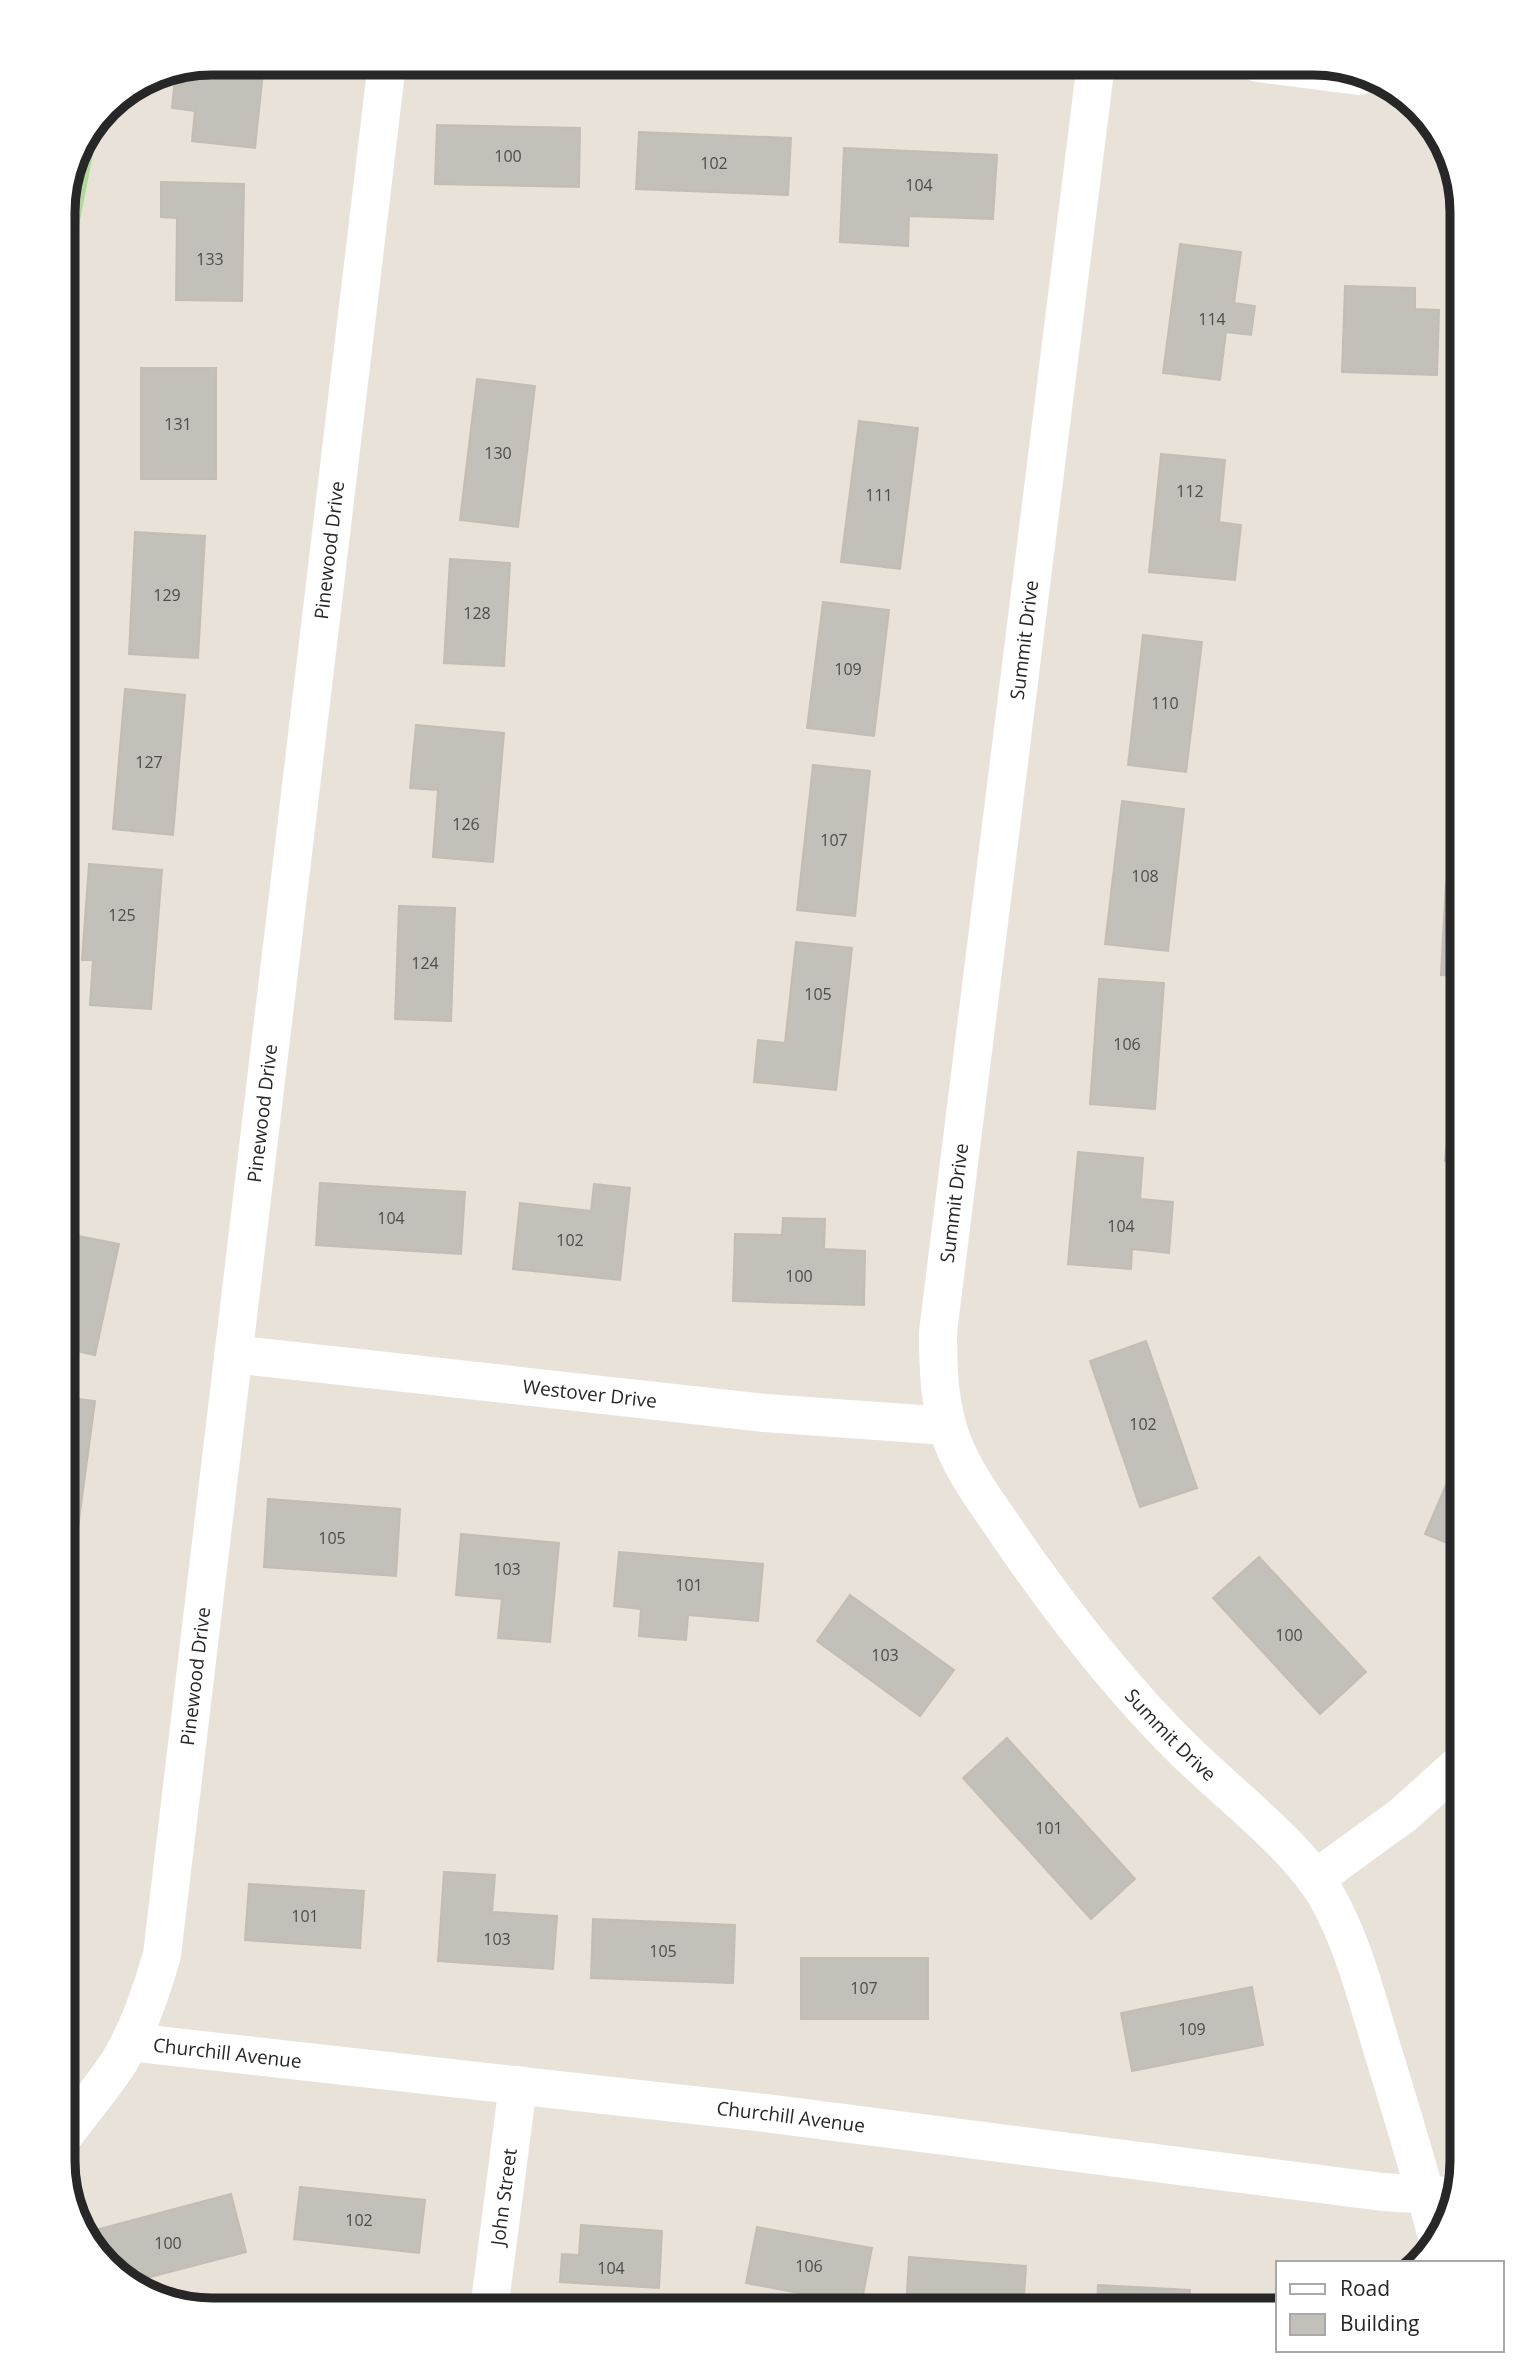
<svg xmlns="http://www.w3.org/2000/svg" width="1525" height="2373" font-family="'Open Sans',sans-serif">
	<rect width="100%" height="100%" fill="#e8e2d9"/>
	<path fill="#b0da9a" d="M 100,118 L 63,308 L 63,203 L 75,155 Z"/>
	<g fill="#c3bfb9" stroke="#c3bdb4" stroke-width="2">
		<path d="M 213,63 L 264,63 L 255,148 L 192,141 L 195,111 L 172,108 L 176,70 Z"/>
		<path d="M 437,125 L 580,128 L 579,187 L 435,184 Z"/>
		<path d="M 639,132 L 791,138 L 788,195 L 636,189 Z"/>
		<path d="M 844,148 L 997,155 L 993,219 L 909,216 L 908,246 L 840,242 Z"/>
		<path d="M 161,182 L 244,184 L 242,301 L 176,300 L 177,218 L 161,217 Z"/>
		<path d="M 1180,244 L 1241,252 L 1234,303 L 1255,306 L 1251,335 L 1226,332 L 1220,380 L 1163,373 Z"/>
		<path d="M 1345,286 L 1415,288 L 1415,309 L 1439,310 L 1437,375 L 1342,372 Z"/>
		<rect x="141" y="368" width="75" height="111"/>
		<path d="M 477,379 L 535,386 L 518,527 L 460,520 Z"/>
		<path d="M 859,421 L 918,428 L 900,569 L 841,562 Z"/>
		<path d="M 1161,454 L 1225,460 L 1219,522 L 1241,525 L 1235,580 L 1149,572 Z"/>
		<path d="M 135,532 L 205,536 L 198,658 L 129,654 Z"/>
		<path d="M 450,559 L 510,563 L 504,666 L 444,663 Z"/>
		<path d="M 823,602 L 889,610 L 874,736 L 807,728 Z"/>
		<path d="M 1143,635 L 1202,642 L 1186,772 L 1128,765 Z"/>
		<path d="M 125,689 L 185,695 L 173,835 L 113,829 Z"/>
		<path d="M 416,725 L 504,733 L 493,862 L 433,857 L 438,790 L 410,788 Z"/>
		<path d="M 813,765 L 870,771 L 855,916 L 797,910 Z"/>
		<path d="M 1122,801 L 1184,809 L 1168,951 L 1105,944 Z"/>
		<path d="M 89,864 L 162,870 L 151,1009 L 90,1005 L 93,960 L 82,960 Z"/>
		<path d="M 1446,882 L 1462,883 L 1462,976 L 1441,975 Z"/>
		<path d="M 399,906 L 455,908 L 451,1021 L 395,1019 Z"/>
		<path d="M 796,942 L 852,948 L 836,1090 L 754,1082 L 758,1040 L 785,1043 Z"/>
		<path d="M 1099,979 L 1164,983 L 1155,1109 L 1090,1104 Z"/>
		<path d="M 1458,1023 L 1462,1023 L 1462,1162 L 1445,1161 Z"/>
		<path d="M 1078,1152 L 1143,1158 L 1140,1199 L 1173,1202 L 1169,1253 L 1132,1249 L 1131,1269 L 1068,1264 Z"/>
		<path d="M 320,1183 L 465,1192 L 461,1254 L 316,1245 Z"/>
		<path d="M 594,1184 L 630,1188 L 620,1280 L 513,1269 L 520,1203 L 591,1211 Z"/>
		<rect x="1450" y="1209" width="12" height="86"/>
		<path d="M 783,1218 L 825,1219 L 824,1249 L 865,1251 L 864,1305 L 733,1301 L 735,1234 L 782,1235 Z"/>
		<path d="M 63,1233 L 119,1244 L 95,1355 L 63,1348 Z"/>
		<path d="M 1146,1341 L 1197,1488 L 1140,1507 L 1090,1361 Z"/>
		<path d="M 63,1397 L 95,1401 L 77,1535 L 63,1533 Z"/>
		<path d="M 1462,1448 L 1462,1549 L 1425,1534 Z"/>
		<path d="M 268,1499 L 400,1509 L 396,1576 L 264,1567 Z"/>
		<path d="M 461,1534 L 559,1543 L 550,1642 L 498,1638 L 502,1599 L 456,1595 Z"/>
		<path d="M 619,1552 L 763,1564 L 758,1621 L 688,1615 L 686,1640 L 639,1636 L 641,1609 L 614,1606 Z"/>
		<path d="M 1259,1557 L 1366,1672 L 1320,1714 L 1213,1598 Z"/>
		<path d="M 63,1564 L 69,1564 L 63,1703 Z"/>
		<path d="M 850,1595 L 954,1670 L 920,1716 L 817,1641 Z"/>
		<path d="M 1007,1738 L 1135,1879 L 1091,1919 L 963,1778 Z"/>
		<path d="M 444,1872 L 495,1875 L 492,1912 L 557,1916 L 553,1969 L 438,1961 Z"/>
		<path d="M 249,1884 L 364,1891 L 360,1948 L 245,1940 Z"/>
		<path d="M 593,1919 L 735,1925 L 733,1983 L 591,1978 Z"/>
		<rect x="801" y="1958" width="127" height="61"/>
		<path d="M 1252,1987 L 1263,2045 L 1132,2071 L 1121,2013 Z"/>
		<path d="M 300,2187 L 425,2200 L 419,2253 L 294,2239 Z"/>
		<path d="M 231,2194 L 246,2252 L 128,2283 L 84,2233 Z"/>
		<path d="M 581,2225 L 662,2231 L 659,2288 L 560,2282 L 562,2254 L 579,2255 Z"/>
		<path d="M 757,2227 L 872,2248 L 861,2305 L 746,2283 Z"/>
		<path d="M 909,2257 L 1026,2266 L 1023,2310 L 906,2310 Z"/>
		<path d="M 1098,2285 L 1190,2290 L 1189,2310 L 1097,2310 Z"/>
	</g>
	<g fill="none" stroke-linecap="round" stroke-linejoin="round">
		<g stroke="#fff" stroke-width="38">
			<path id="s1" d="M 1096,63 L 938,1332 C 938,1369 939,1407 953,1443 C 966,1476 988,1504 1008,1534 C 1061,1611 1120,1688 1187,1753 C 1230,1795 1296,1845 1326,1895 C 1352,1940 1366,1995 1381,2045 C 1401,2110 1421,2175 1438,2241"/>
			<path d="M 1258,63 L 1359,76"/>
			<path id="s2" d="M 233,1354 L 765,1413 L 947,1426"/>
			<path d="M 1315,1879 L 1403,1815 L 1462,1762"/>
			<path id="s3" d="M 130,2042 L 773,2114 L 1383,2192 L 1448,2196"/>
			<path id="s4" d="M 63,2137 C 81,2112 102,2088 119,2062 C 139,2029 151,1992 162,1955 L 387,63"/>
			<path id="s5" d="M 489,2310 L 518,2085"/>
		</g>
	</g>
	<g text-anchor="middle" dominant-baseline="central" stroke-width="5" stroke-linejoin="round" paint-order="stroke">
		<g font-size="16" fill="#4e4d4c">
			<text x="508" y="156">100</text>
			<text x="714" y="163">102</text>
			<text x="919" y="185">104</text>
			<text x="210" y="259">133</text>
			<text x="1212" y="319">114</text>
			<text x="178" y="424">131</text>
			<text x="498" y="453">130</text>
			<text x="1190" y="491">112</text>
			<text x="879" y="495">111</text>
			<text x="167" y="595">129</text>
			<text x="477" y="613">128</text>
			<text x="848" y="669">109</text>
			<text x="1165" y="703">110</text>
			<text x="149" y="762">127</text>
			<text x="466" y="824">126</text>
			<text x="834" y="840">107</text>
			<text x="1145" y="876">108</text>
			<text x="122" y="915">125</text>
			<text x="425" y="963">124</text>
			<text x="818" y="994">105</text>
			<text x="1127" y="1044">106</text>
			<text x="391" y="1218">104</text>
			<text x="1121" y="1226">104</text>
			<text x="570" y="1240">102</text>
			<text x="799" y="1276">100</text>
			<text x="1143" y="1424">102</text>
			<text x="332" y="1538">105</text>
			<text x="507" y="1569">103</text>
			<text x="689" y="1585">101</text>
			<text x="1289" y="1635">100</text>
			<text x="885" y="1655">103</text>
			<text x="1049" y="1828">101</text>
			<text x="305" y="1916">101</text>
			<text x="497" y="1939">103</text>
			<text x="663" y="1951">105</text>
			<text x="864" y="1988">107</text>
			<text x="1192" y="2029">109</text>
			<text x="359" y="2220">102</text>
			<text x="168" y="2243">100</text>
			<text x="809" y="2266">106</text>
			<text x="611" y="2268">104</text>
		</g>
		<g font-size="19" fill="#272727" stroke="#fff">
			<text stroke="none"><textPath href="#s4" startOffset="1624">Pinewood Drive</textPath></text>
			<text transform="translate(1024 640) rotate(-83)">Summit Drive</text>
			<text stroke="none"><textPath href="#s4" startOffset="1057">Pinewood Drive</textPath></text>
			<text transform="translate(954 1203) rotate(-83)">Summit Drive</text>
			<text stroke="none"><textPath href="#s2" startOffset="359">Westover Drive</textPath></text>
			<text stroke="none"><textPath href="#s4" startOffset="490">Pinewood Drive</textPath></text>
			<text stroke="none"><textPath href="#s1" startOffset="1757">Summit Drive</textPath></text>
			<text stroke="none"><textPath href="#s3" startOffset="98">Churchill Avenue</textPath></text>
			<text stroke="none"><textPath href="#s3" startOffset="665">Churchill Avenue</textPath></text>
			<text stroke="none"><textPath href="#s5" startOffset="114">John Street</textPath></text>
		</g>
	</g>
	<path d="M0 0H1525V2373H0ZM212 75H1313A137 137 0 0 1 1450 212V2161A137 137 0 0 1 1313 2298H212A137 137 0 0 1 75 2161V212A137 137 0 0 1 212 75Z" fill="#fff" fill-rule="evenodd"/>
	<path fill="none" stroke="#272727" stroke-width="9" d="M212 75H1313A137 137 0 0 1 1450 212V2161A137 137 0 0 1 1313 2298H212A137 137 0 0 1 75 2161V212A137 137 0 0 1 212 75Z"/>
	<rect x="1276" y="2261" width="228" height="91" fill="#ffffff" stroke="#a9a9a9" stroke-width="2"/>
	<rect x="1290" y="2284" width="35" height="10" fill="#ffffff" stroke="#a9a9a9" stroke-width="2"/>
	<text x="1340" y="2296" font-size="21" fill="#272727">Road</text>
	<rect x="1290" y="2314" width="35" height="21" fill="#c3bfb9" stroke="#a9a9a9" stroke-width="2"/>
	<text x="1340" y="2331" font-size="21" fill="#272727">Building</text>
</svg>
